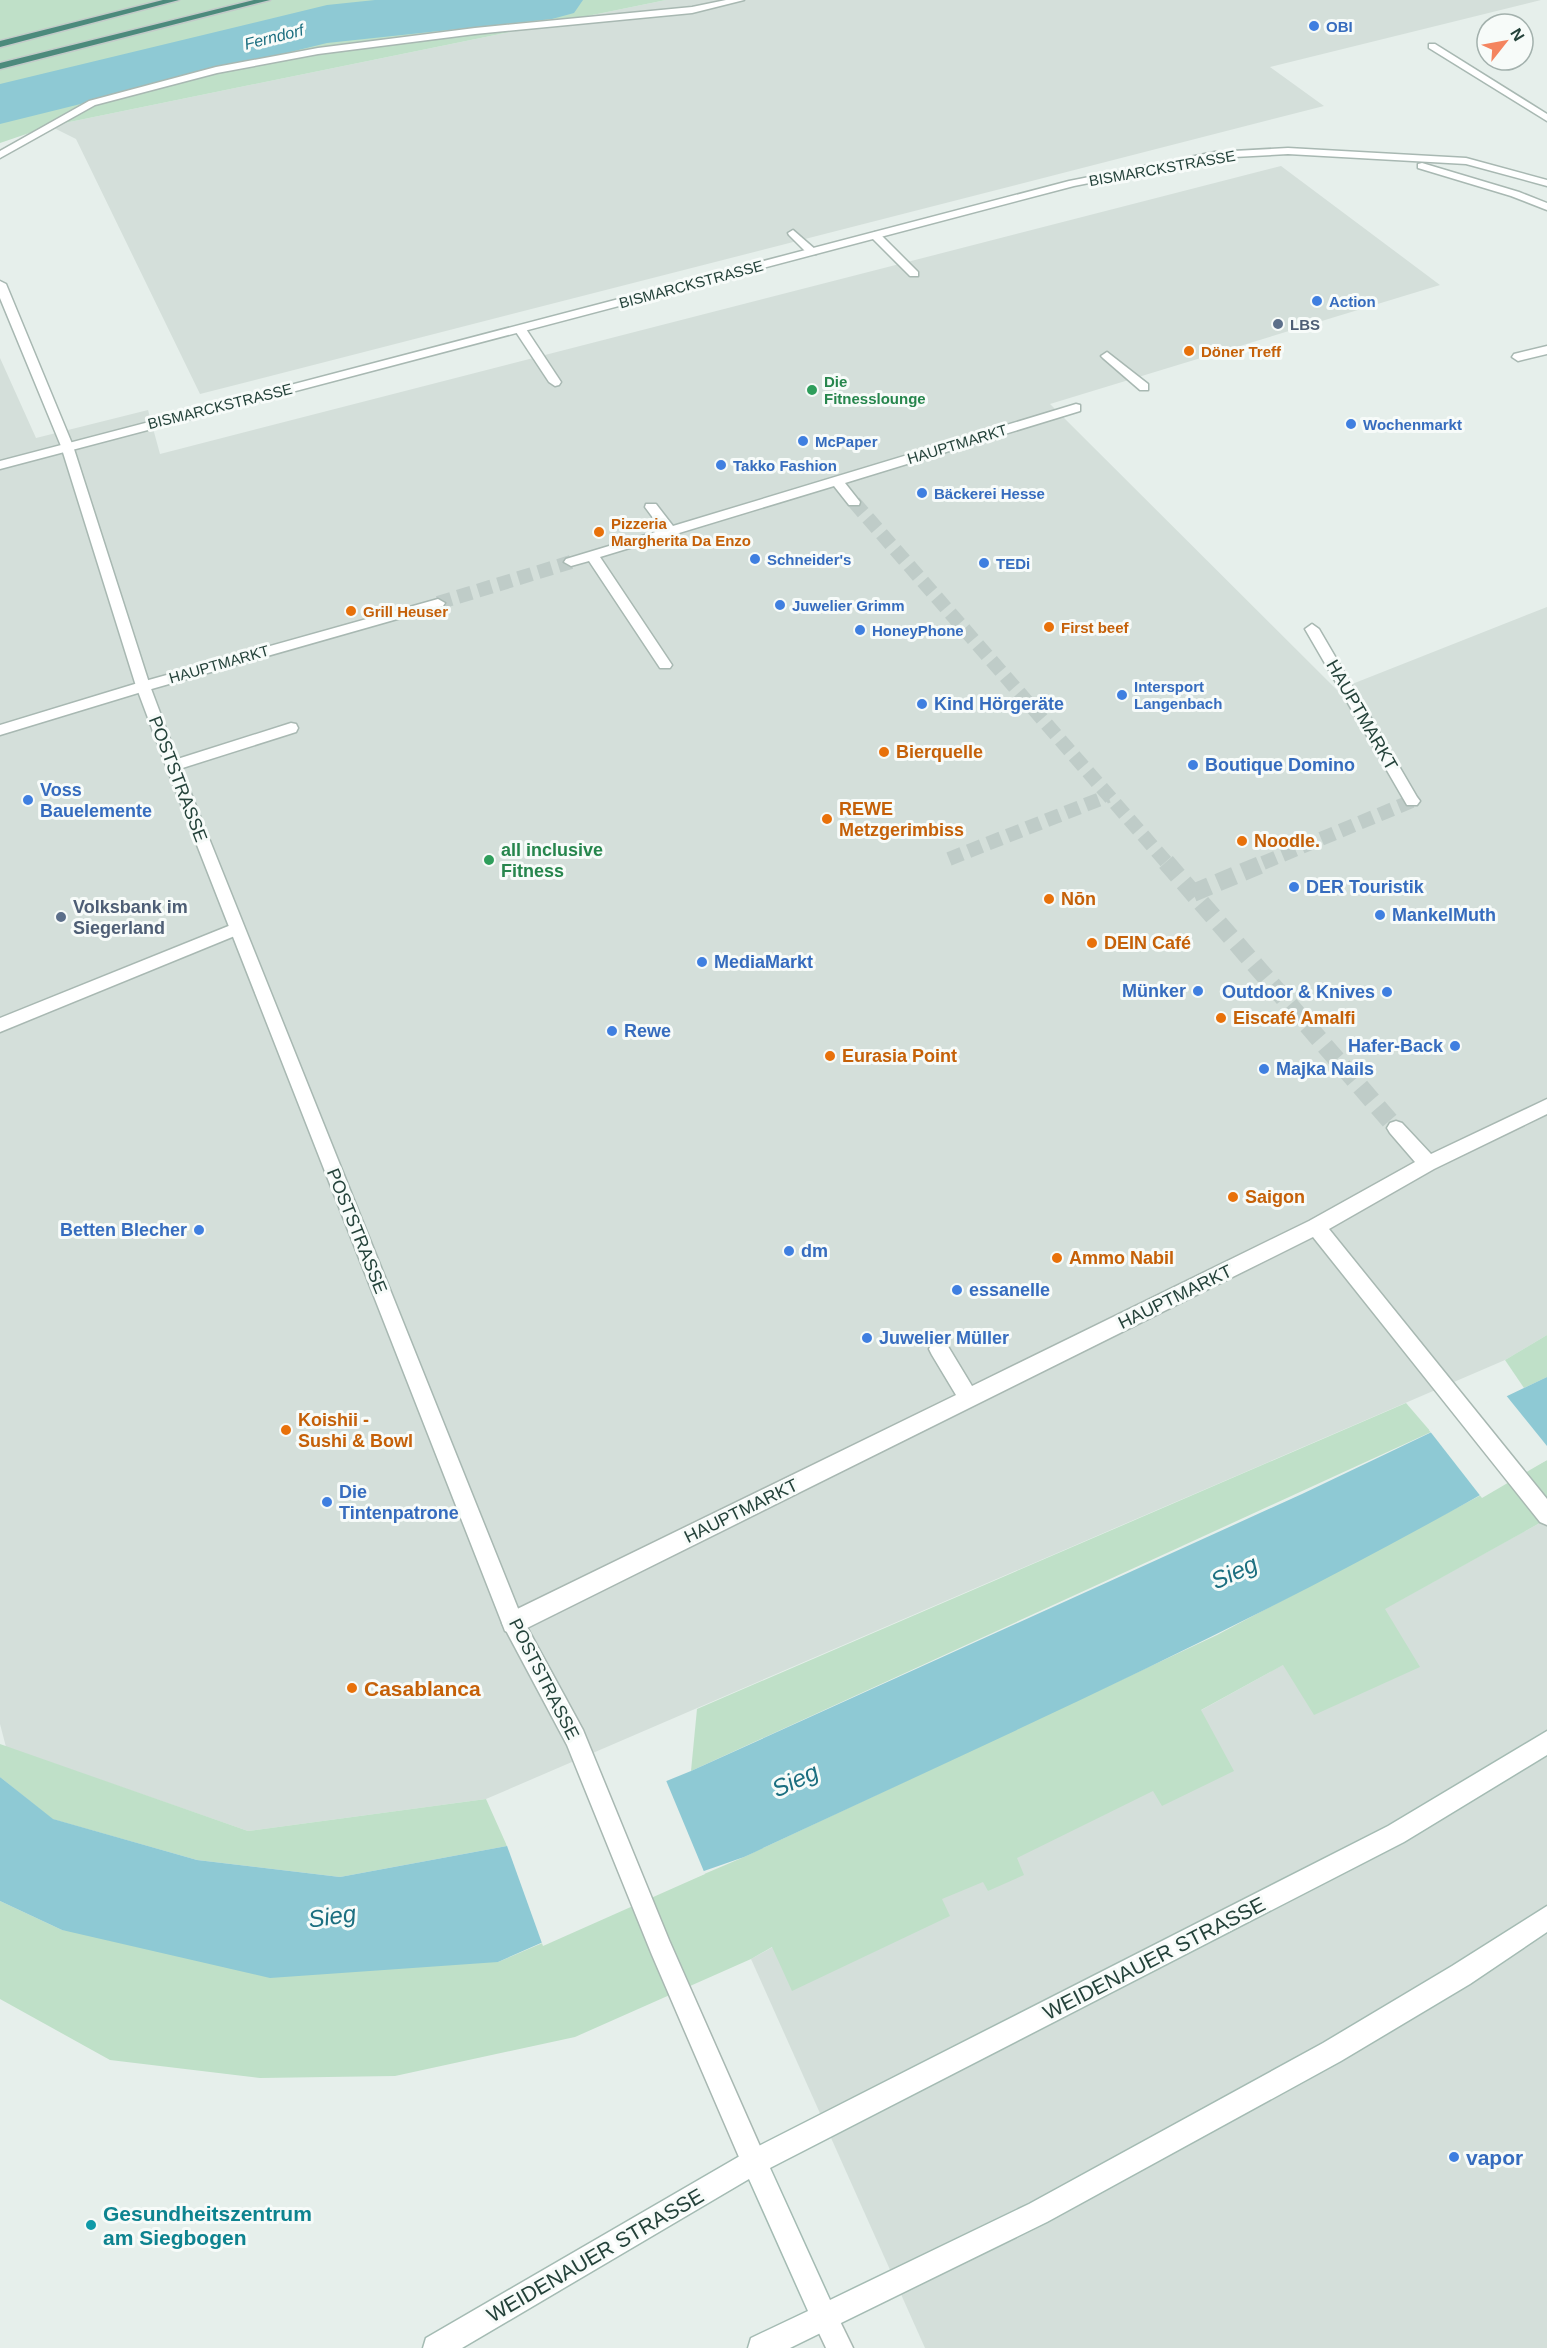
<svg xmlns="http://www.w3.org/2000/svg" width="1547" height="2348" font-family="Arial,sans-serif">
	<rect width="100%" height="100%" fill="#e6efeb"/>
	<g fill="#d4dfda">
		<path d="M 666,0 L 1541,0 L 1270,67 L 1324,106 L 200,394 L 76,139 L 50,126 Z"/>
		<path d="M 1281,166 L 1440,285 L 1050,404 L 1337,690 L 1547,607 L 1547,1335 L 1505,1360 L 486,1799 L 248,1831 L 6,1747 L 0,1724 L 0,358 L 36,438 L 148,410 L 160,454 Z"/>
		<path d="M 1547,1519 L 1547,2348 L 925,2348 L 751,1959 Z"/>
	</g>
	<g fill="#bfe0c8">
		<path d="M 0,0 L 666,0 L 50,126 L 0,143 Z"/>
		<path d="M 1547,1335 L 1547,1377 L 1524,1388 L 1505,1360 Z"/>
		<path d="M 1406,1403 L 1431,1432 L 691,1771 L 697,1709 Z"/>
		<path d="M 1547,1460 L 1547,1519 L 1385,1609 L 1420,1667 L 1314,1715 L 1283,1665 L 1201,1710 L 1234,1771 L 1162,1806 L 1153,1791 L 1017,1858 L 1024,1875 L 988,1891 L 983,1882 L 942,1899 L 950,1916 L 792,1991 L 772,1947 L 751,1959 L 575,2037 L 395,2076 L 260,2078 L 110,2060 L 0,1999 L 0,1901 L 62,1930 L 498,1962 L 744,1857 L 1217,1635 Z"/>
		<path d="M 0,1744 L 248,1831 L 486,1799 L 507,1846 L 340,1877 L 197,1860 L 52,1819 L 0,1777 Z"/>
	</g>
	<path fill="#8ec9d4" d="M 1547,1377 L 1547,1456 C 1290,1609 1015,1730 744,1857 L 704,1871 L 498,1962 L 270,1978 L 62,1930 L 0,1901 L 0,1777 L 53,1819 L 197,1860 L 340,1877 L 507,1846 L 691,1771 L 1302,1494 Z"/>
	<g fill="#e6efeb">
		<path d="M 1505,1394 L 1547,1446 L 1547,1460 L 1482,1498 L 1429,1430 Z"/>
		<path d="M 665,1778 L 705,1874 L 543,1946 L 506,1843 Z"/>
	</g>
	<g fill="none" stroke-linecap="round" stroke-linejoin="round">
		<path fill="#8ec9d4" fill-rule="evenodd" d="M 375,0 L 583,0 L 574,13 L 552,19 L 327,43 L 0,124 L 0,84 L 327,5 Z"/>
		<g stroke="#bfccc8" stroke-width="14" stroke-dasharray="14 7" stroke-linecap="butt">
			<path d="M 854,502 L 1167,863"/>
			<path d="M 438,603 L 571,562"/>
			<path d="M 949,859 L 1108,796"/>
			<path d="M 1263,863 L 1412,801"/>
		</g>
		<g stroke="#bfccc8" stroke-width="18" stroke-dasharray="18 9" stroke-linecap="butt">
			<path d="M 1166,862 L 1396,1128"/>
			<path d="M 1193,893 L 1267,862"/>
		</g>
		<defs>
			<g id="service">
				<path d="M 726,0 L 744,0 L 692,13 L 475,34 L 318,54 L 217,73 L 95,105 L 0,158 L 0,151 L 89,101 L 216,67 L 318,48 L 475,28 L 692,7 Z"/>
				<path d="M 1429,44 L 1435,44 L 1547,114 L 1547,121 L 1429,48 Z"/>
				<path d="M 793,230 L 816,250 L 816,254 L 808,254 L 789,235 L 788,233 Z"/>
				<path d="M 875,232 L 879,233 L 918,272 L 918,276 L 910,276 L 871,237 L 870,235 Z"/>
				<path d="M 520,326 L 526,329 L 561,382 L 559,385 L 555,386 L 549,382 L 514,329 Z"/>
				<path d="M 1547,346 L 1547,354 L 1518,361 L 1512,357 L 1514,354 Z"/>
				<path d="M 1107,352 L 1148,384 L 1148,390 L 1140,390 L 1103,358 L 1101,356 Z"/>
				<path d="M 291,723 L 296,724 L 298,728 L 296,732 L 173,771 L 166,766 L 168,762 Z"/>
				<path d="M 236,923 L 242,925 L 244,929 L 242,933 L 0,1032 L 0,1018 Z"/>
			</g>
			<g id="pedestrian">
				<path d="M 1076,404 L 1080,405 L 1080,411 L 845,483 L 860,502 L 859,505 L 849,505 L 834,486 L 600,557 L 672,665 L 670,668 L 660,668 L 589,561 L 571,566 L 564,562 L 566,559 L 662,530 L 645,507 L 646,504 L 656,504 L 673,526 Z"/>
				<path d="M 438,599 L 445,603 L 443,606 L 148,690 L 0,735 L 0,725 L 138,683 Z"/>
				<path d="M 1312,624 L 1319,629 L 1417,797 L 1420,801 L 1417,805 L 1407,805 L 1305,629 Z"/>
				<path d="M 1547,1099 L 1547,1114 L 1434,1169 L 1329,1229 L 1547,1499 L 1547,1525 L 1540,1522 L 1313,1237 L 521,1631 L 513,1634 L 505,1631 L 502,1623 L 505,1615 L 956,1395 L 932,1355 L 929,1349 L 932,1343 L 939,1340 L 946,1343 L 972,1386 L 1309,1221 L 1415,1162 L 1390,1133 L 1387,1128 L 1390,1123 L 1396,1121 L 1402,1123 L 1431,1154 Z"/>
			</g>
			<g id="minor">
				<path d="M 0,281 L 6,284 L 73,446 L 150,686 L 180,766 L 521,1616 L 583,1730 L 669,1940 L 767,2162 L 763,2171 L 754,2175 L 745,2171 L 652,1955 L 567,1745 L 502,1623 L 166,766 L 136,686 L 61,446 L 0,298 Z"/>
				<path d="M 824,2303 L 833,2307 L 853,2348 L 826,2348 L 811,2316 L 815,2307 Z"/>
			</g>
			<g id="tertiary">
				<path d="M 1288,148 L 1466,158 L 1547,180 L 1547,186 L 1466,164 L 1288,154 L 1215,158 L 1074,186 L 0,469 L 0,461 L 1069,181 L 1215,152 Z"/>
				<path d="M 1422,163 L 1519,192 L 1547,203 L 1547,210 L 1511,196 L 1418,168 L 1418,164 Z"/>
			</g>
			<path id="secondary" d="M 1547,1731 L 1547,1755 L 1404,1842 L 770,2168 L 830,2300 L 1029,2204 L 1323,2043 L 1452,1966 L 1547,1906 L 1547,1932 L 1470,1984 L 1341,2061 L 1047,2222 L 790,2348 L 748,2348 L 751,2338 L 808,2311 L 749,2179 L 462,2348 L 423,2348 L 426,2338 L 745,2153 L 1388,1826 Z"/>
			<g id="trunk">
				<path d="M 163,0 L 179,0 L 0,47 L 0,41 Z"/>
				<path d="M 254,0 L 270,0 L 0,69 L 0,63 Z"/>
			</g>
		</defs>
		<use href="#service" stroke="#a8b8b2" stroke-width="3"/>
		<use href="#pedestrian" stroke="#a8b8b2" stroke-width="3"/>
		<use href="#minor" stroke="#a8b8b2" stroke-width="3"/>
		<use href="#tertiary" stroke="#a8b8b2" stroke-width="3"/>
		<use href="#secondary" stroke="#a4bbb3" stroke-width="3"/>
		<use href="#trunk" stroke="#c2cac8" stroke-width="3"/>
		<use href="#service" fill="#fff" fill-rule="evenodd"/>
		<use href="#pedestrian" fill="#fff" fill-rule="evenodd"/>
		<use href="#minor" fill="#fff" fill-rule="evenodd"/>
		<use href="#tertiary" fill="#fff" fill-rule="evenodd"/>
		<use href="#secondary" fill="#fff" fill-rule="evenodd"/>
		<use href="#trunk" fill="#4c8a7c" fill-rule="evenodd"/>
	</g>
	<g fill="#3f7fe0" stroke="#f7fbf9" stroke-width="2">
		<circle cx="1314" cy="26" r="6"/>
		<circle cx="1317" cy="301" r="6"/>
		<circle cx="1351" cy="424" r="6"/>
		<circle cx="803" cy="441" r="6"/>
		<circle cx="721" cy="465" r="6"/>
		<circle cx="922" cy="493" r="6"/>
		<circle cx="755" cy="559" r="6"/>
		<circle cx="984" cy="563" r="6"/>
		<circle cx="780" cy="605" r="6"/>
		<circle cx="860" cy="630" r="6"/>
		<circle cx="1122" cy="695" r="6"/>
		<circle cx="922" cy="704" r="6"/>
		<circle cx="1193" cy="765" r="6"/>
		<circle cx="28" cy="800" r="6"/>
		<circle cx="1294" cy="887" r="6"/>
		<circle cx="1380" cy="915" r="6"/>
		<circle cx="702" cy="962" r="6"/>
		<circle cx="1198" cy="991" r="6"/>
		<circle cx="1387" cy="992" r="6"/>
		<circle cx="612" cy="1031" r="6"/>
		<circle cx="1455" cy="1046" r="6"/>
		<circle cx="1264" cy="1069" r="6"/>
		<circle cx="199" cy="1230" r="6"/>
		<circle cx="789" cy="1251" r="6"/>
		<circle cx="957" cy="1290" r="6"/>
		<circle cx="867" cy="1338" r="6"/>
		<circle cx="327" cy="1502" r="6"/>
		<circle cx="1454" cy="2157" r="6"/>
	</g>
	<g fill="#5c6f8a" stroke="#f7fbf9" stroke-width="2">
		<circle cx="1278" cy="324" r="6"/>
		<circle cx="61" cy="917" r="6"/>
	</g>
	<g fill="#e8710a" stroke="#f7fbf9" stroke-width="2">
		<circle cx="1189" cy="351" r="6"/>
		<circle cx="599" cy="532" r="6"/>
		<circle cx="351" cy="611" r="6"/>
		<circle cx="1049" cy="627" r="6"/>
		<circle cx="884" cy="752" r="6"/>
		<circle cx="827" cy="819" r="6"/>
		<circle cx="1242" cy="841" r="6"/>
		<circle cx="1049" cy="899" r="6"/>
		<circle cx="1092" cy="943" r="6"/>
		<circle cx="1221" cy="1018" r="6"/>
		<circle cx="830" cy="1056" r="6"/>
		<circle cx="1233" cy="1197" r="6"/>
		<circle cx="1057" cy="1258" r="6"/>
		<circle cx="286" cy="1430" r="6"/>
		<circle cx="352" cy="1688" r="6"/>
	</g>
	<g fill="#2e9e5b" stroke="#f7fbf9" stroke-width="2">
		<circle cx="812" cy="390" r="6"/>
		<circle cx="489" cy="860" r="6"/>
	</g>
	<circle fill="#0f9aa8" stroke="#f7fbf9" stroke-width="2" cx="91" cy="2225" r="6"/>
	<g text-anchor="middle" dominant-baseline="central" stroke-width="6" stroke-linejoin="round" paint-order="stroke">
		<g font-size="15" font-weight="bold" fill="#366cbe" stroke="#f7fbf9" text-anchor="start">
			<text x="1326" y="26">OBI</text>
			<text x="1329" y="301">Action</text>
			<text x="1363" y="424">Wochenmarkt</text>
			<text x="815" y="441">McPaper</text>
			<text x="733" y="465">Takko Fashion</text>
			<text x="934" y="493">Bäckerei Hesse</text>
			<text x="767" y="559">Schneider's</text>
			<text x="996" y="563">TEDi</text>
			<text x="792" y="605">Juwelier Grimm</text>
			<text x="872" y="630">HoneyPhone</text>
			<text x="1134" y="686">Intersport<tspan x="1134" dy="17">Langenbach</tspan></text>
		</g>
		<g font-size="15" fill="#24423a" stroke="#f7fbf9">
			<text transform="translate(1162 168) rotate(-10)">BISMARCKSTRASSE</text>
			<text transform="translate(691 284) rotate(-15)">BISMARCKSTRASSE</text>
			<text transform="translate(220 406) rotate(-14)">BISMARCKSTRASSE</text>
			<text transform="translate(957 444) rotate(-17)">HAUPTMARKT</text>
			<text transform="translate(219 664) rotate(-16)">HAUPTMARKT</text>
		</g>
		<g font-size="15" font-weight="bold" fill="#4e5e75" stroke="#f7fbf9" text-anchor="start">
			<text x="1290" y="324">LBS</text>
		</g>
		<g font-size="15" font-weight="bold" fill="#c56008" stroke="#f7fbf9" text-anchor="start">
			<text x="1201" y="351">Döner Treff</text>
			<text x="611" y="523">Pizzeria<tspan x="611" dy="17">Margherita Da Enzo</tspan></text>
			<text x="363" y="611">Grill Heuser</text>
			<text x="1061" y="627">First beef</text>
		</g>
		<g font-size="15" font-weight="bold" fill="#27864d" stroke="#f7fbf9" text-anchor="start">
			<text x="824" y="381">Die<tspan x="824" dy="17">Fitnesslounge</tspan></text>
		</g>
		<g font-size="16" font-style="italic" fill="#1c6f80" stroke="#f7fbf9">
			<text transform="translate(274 37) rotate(-14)">Ferndorf</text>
		</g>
		<g font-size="18" font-weight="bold" fill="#366cbe" stroke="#f7fbf9" text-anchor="start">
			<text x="934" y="704">Kind Hörgeräte</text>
			<text x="1205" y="765">Boutique Domino</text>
			<text x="40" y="790">Voss<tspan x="40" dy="21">Bauelemente</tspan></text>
			<text x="1306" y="887">DER Touristik</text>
			<text x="1392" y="915">MankelMuth</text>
			<text x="714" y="962">MediaMarkt</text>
			<text x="1186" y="991" text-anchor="end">Münker</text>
			<text x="1375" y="992" text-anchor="end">Outdoor &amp; Knives</text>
			<text x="624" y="1031">Rewe</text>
			<text x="1443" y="1046" text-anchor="end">Hafer-Back</text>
			<text x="1276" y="1069">Majka Nails</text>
			<text x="187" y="1230" text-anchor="end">Betten Blecher</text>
			<text x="801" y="1251">dm</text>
			<text x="969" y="1290">essanelle</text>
			<text x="879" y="1338">Juwelier Müller</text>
			<text x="339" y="1492">Die<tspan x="339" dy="21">Tintenpatrone</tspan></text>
		</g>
		<g font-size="18" fill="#24423a" stroke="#f7fbf9">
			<text transform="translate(1362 715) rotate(60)">HAUPTMARKT</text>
			<text transform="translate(178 779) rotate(69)">POSTSTRASSE</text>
			<text transform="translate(357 1231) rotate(68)">POSTSTRASSE</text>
			<text transform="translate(1175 1297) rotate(-26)">HAUPTMARKT</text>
			<text transform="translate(741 1511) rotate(-26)">HAUPTMARKT</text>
			<text transform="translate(544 1679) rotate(63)">POSTSTRASSE</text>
		</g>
		<g font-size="18" font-weight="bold" fill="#c56008" stroke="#f7fbf9" text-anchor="start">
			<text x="896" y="752">Bierquelle</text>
			<text x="839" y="809">REWE<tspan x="839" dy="21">Metzgerimbiss</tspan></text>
			<text x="1254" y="841">Noodle.</text>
			<text x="1061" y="899">Nōn</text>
			<text x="1104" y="943">DEIN Café</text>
			<text x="1233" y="1018">Eiscafé Amalfi</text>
			<text x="842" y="1056">Eurasia Point</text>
			<text x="1245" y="1197">Saigon</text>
			<text x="1069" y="1258">Ammo Nabil</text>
			<text x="298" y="1420">Koishii -<tspan x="298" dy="21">Sushi &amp; Bowl</tspan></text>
		</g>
		<g font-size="18" font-weight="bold" fill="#27864d" stroke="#f7fbf9" text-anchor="start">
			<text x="501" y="850">all inclusive<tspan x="501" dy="21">Fitness</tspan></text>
		</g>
		<g font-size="18" font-weight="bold" fill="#4e5e75" stroke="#f7fbf9" text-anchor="start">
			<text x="73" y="907">Volksbank im<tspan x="73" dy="21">Siegerland</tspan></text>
		</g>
		<g font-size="21" font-weight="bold" fill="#c56008" stroke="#f7fbf9" text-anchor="start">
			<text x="364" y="1688">Casablanca</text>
		</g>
		<g font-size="21" fill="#24423a" stroke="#f7fbf9">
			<text transform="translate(1154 1958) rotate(-27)">WEIDENAUER STRASSE</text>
			<text transform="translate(595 2255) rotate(-30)">WEIDENAUER STRASSE</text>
		</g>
		<g font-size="21" font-weight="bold" fill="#366cbe" stroke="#f7fbf9" text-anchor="start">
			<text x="1466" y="2157">vapor</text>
		</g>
		<g font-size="21" font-weight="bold" fill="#0d838f" stroke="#f7fbf9" text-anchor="start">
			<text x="103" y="2213">Gesundheitszentrum<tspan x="103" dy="24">am Siegbogen</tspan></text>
		</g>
		<g font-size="24" font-style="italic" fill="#1c6f80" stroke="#f7fbf9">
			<text transform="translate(1234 1572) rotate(-25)">Sieg</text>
			<text transform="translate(795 1780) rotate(-25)">Sieg</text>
			<text transform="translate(332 1916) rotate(-8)">Sieg</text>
		</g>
	</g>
	<g transform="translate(1505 42) rotate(59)"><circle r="28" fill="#f7fbf9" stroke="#a3b1ad" stroke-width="1.5"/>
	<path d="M0-4.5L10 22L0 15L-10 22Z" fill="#f4845f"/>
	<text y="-9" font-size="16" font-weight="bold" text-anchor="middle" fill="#24423a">N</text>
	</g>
</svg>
